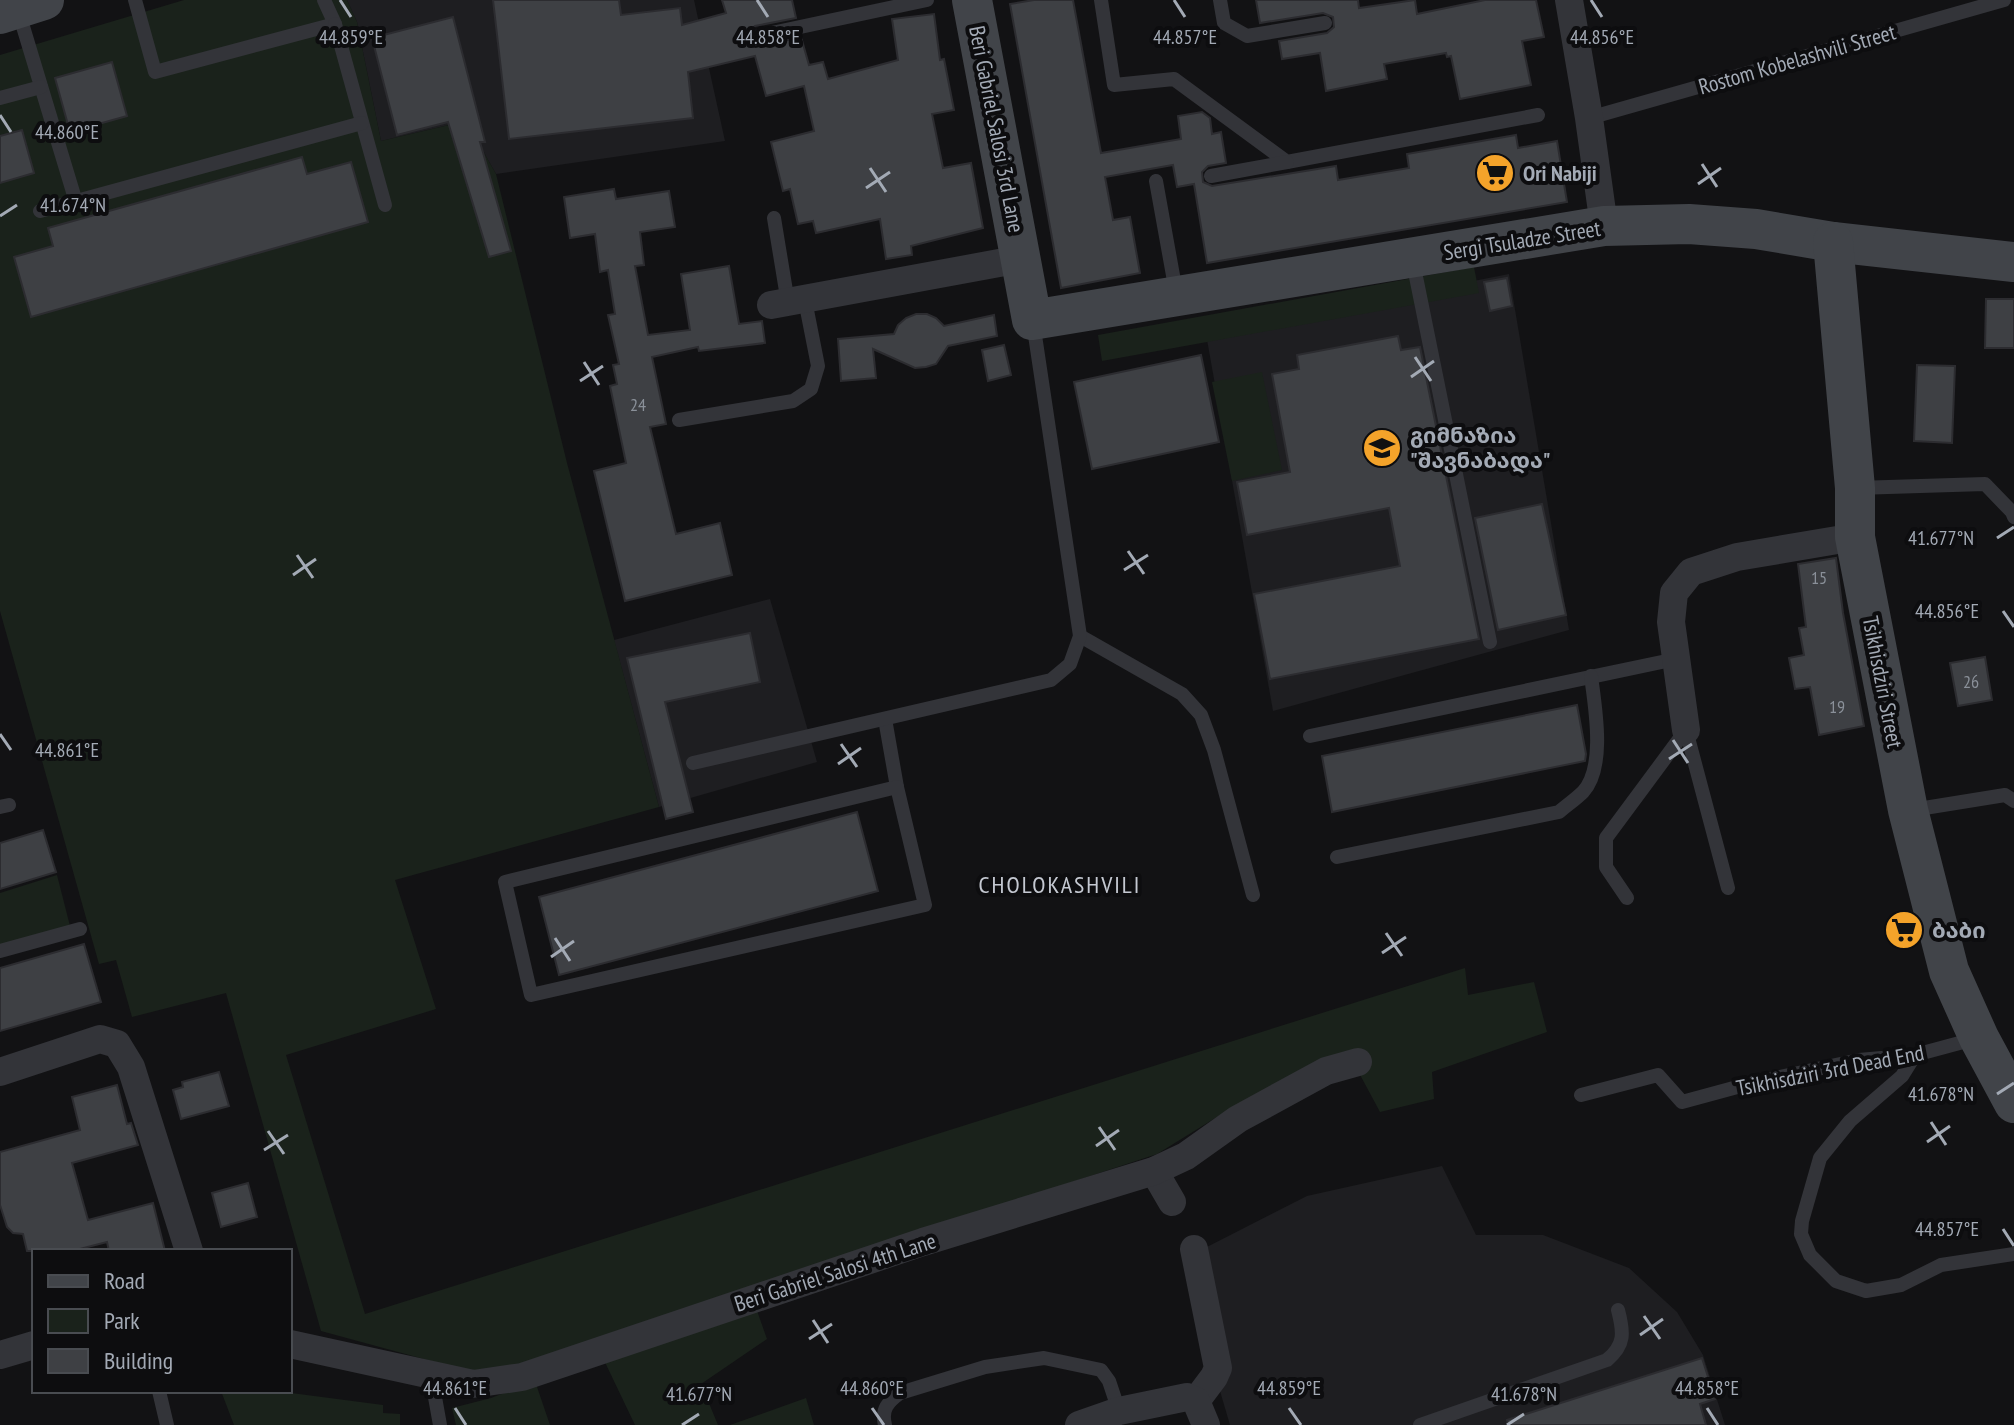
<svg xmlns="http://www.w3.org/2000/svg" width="2014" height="1425" font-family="'PT Sans Narrow','Noto Sans Georgian',sans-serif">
	<rect width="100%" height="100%" fill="#121214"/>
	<g fill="#1e1e21">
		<path d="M 347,0 L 694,0 L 725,141 L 496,174 L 466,121 L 381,141 L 357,22 Z"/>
		<path d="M 1509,274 L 1569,630 L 1273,711 L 1206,334 Z"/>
		<path d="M 770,599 L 817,762 L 659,807 L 614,640 Z"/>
		<path d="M 1442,1166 L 1476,1235 L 1543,1235 L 1629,1268 L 1677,1312 L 1703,1355 L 1725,1425 L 1230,1425 L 1220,1391 L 1201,1250 L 1307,1196 Z"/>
	</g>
	<g fill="#1a221b">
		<path d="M 184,0 L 347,0 L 357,22 L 381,141 L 466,121 L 496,174 L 567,463 L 659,807 L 395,880 L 436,1009 L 286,1055 L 365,1314 L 1465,968 L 1468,995 L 1534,982 L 1547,1032 L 1432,1072 L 1434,1099 L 1380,1112 L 1351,1058 L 1225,1112 L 1157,1154 L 501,1370 L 468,1371 L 321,1331 L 226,993 L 132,1017 L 116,960 L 99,964 L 0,611 L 0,55 Z"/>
		<path d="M 1474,267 L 1479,293 L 1102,361 L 1098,335 Z"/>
		<path d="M 1262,372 L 1282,470 L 1232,481 L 1212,382 Z"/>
		<path d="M 57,875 L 70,926 L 0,945 L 0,893 Z"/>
		<path d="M 756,1308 L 767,1339 L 701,1384 L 718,1425 L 635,1425 L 602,1356 Z"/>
		<path d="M 535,1381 L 550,1425 L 456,1425 L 452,1408 L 491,1398 Z"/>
		<path d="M 221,1391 L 276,1391 L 383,1405 L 383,1413 L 400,1414 L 400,1425 L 234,1425 Z"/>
		<path d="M 806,1398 L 814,1425 L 730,1425 Z"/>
	</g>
	<g fill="#3e4044" stroke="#2c2c30" stroke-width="2">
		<path d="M 493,0 L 619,0 L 621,15 L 680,8 L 682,25 L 726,13 L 722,0 L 792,0 L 796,18 L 755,26 L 749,32 L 748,39 L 754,45 L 759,46 L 801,37 L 809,65 L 823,62 L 828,79 L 898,60 L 892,19 L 934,14 L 940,60 L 944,59 L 954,110 L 932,114 L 943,168 L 971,163 L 983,228 L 911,246 L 912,255 L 886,259 L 880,219 L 816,233 L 813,221 L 798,224 L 790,189 L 783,191 L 771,142 L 814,131 L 804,86 L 766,96 L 755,56 L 688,72 L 693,118 L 509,139 Z"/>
		<path d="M 1034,0 L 1073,0 L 1101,153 L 1181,139 L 1178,116 L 1202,112 L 1210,118 L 1212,134 L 1221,132 L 1226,163 L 1208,166 L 1202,172 L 1203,182 L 1212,186 L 1336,166 L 1338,180 L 1409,168 L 1407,154 L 1516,135 L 1518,148 L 1557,141 L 1567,202 L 1207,263 L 1194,184 L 1177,187 L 1173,165 L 1105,177 L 1113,220 L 1130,217 L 1140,273 L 1061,288 L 1010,4 Z"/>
		<path d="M 1256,0 L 1358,0 L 1359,8 L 1415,0 L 1417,14 L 1485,0 L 1536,0 L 1544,37 L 1522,41 L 1531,85 L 1460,99 L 1451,56 L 1447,57 L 1446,53 L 1384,64 L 1387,79 L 1326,91 L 1320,53 L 1282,59 L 1279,41 L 1327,33 L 1334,27 L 1333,17 L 1323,13 L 1260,23 Z"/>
		<path d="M 453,17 L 485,142 L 480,142 L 511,251 L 489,257 L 448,122 L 397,135 L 372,38 Z"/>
		<path d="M 112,62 L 127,116 L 70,132 L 55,78 Z"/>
		<path d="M 22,130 L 34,173 L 0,183 L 0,136 Z"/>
		<path d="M 302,157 L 307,174 L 351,162 L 368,222 L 31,317 L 14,257 L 53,246 L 48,228 Z"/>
		<path d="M 614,189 L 616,199 L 669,191 L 675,227 L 640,232 L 644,265 L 635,266 L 648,335 L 690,330 L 681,274 L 729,266 L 739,324 L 762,321 L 765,343 L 699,351 L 698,347 L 652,357 L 666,424 L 650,427 L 676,534 L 720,523 L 732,575 L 625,601 L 594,471 L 626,463 L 610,386 L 617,384 L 613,365 L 619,364 L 608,315 L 615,314 L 608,270 L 600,272 L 595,234 L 570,238 L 564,197 Z"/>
		<path d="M 1507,278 L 1512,306 L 1490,311 L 1484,282 Z"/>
		<path d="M 1986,299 L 2014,299 L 2014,348 L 1985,348 Z"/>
		<path d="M 916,314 L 927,314 L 936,318 L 944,326 L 994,315 L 997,336 L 948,346 L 936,364 L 926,367 L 915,368 L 873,349 L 876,378 L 841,381 L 838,339 L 894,334 L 898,325 L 906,318 Z"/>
		<path d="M 1398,336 L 1401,350 L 1420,347 L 1479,639 L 1270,679 L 1254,594 L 1400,566 L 1389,508 L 1247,535 L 1237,482 L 1290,472 L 1272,374 L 1299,369 L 1297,355 Z"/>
		<path d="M 1004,345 L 1011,375 L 988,381 L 982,350 Z"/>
		<path d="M 1201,355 L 1219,442 L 1092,469 L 1074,382 Z"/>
		<path d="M 1917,365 L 1955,366 L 1952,443 L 1914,441 Z"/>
		<path d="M 1542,504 L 1566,615 L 1498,630 L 1475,518 Z"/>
		<path d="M 1836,558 L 1843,613 L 1864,726 L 1819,735 L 1810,687 L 1795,689 L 1789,658 L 1804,655 L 1799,628 L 1806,627 L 1798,564 Z"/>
		<path d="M 750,633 L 760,682 L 665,702 L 693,812 L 666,819 L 627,658 Z"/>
		<path d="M 1985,657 L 1992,700 L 1958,706 L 1950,663 Z"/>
		<path d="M 1577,705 L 1586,754 L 1585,761 L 1332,812 L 1322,756 Z"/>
		<path d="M 857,812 L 878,891 L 559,975 L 539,897 Z"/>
		<path d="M 43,830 L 56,872 L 0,889 L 0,843 Z"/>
		<path d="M 84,944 L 101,1002 L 0,1031 L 0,968 Z"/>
		<path d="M 219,1072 L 229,1106 L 181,1119 L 173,1090 L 183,1087 L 182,1082 Z"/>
		<path d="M 117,1085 L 127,1124 L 131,1123 L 138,1145 L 72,1163 L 88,1220 L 153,1203 L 165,1251 L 109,1251 L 107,1242 L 72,1251 L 27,1251 L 23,1234 L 13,1233 L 7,1227 L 0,1205 L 0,1152 L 80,1130 L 72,1097 Z"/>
		<path d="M 248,1183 L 257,1217 L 221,1227 L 212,1193 Z"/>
		<path d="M 1702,1358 L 1715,1399 L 1700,1404 L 1706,1425 L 1508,1425 L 1507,1420 Z"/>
	</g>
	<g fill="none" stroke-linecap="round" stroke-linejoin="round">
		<g stroke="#333439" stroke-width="14">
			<path d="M 135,0 L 155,72 L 335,24 L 324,0"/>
			<path d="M 1101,0 L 1114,85 L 1174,79 L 1287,162 L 1538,115"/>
			<path d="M 1220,0 L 1224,23 L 1247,36 L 1325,23"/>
			<path d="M 18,10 L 76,202"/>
			<path d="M 335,24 L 385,205"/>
			<path d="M 758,36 L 927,0"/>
			<path d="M 0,98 L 41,87"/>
			<path d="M 1589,118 L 2004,0"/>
			<path d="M 1211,176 L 1287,162"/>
			<path d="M 1156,181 L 1176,292"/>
			<path d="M 40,211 L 362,123"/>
			<path d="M 774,218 L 788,303"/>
			<path d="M 1413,262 L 1490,642"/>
			<path d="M 679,420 L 793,401 L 811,389 L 818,366 L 805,300"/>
			<path d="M 1856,488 L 1985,484 L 2012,512 L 2014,517"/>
			<path d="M 1080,636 L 1182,694 L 1201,715 L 1214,750 L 1253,895"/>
			<path d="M 885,719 L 897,787"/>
			<path d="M 1686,730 L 1728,888"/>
			<path d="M 1310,736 L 1676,659"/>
			<path d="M 693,763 L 1051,680 L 1070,664 L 1080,636 L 1033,322"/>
			<path d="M 897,787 L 925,905 L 531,995 L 505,882 Z"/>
			<path d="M 0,807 L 9,805"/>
			<path d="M 1912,810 L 2005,795 L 2014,801"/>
			<path d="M 1337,857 L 1559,812 C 1567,805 1576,799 1583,792 C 1606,767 1595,707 1591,676"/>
			<path d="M 1627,898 L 1606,867 L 1606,838 L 1686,730"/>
			<path d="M 0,951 L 80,929"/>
			<path d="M 1915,1055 L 1902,1076 L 1850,1121 L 1820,1158 L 1802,1221 L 1801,1234 L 1810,1255 L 1836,1281 L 1866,1291 L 1901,1285 L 1941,1265 L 2014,1254"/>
			<path d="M 1581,1095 L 1658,1075 L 1682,1102 L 1752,1083 L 1859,1060 L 1915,1055 L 1978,1038"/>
			<path d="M 431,1375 L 440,1425"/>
			<path d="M 159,1391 L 167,1425"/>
			<path d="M 885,1425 C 881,1409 888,1402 900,1393 L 985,1367 L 1044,1358 L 1101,1370 L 1109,1381 L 1119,1411"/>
			<path d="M 1420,1425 L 1607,1360 C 1625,1345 1624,1333 1618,1310"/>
		</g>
		<g stroke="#333439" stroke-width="28">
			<path d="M 1569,0 L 1589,118 L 1604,226"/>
			<path d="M 771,305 L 1021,259"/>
			<path d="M 1686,730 L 1671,622 L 1674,593 L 1691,572 L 1737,557 L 1855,537"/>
			<path d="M 0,1072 L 100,1039 L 117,1044 L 131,1067 L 189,1251"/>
			<path d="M 1154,1171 L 1172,1202"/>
			<path d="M 1194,1249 L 1218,1368 L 1214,1377 L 1196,1401"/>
			<path d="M 290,1344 L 473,1384 L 522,1377 L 923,1242 L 1154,1171 L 1186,1156 L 1238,1119 L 1326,1071 L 1358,1062"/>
			<path d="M 0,1355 L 34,1345"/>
			<path d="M 1079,1425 L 1119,1411 L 1187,1397 L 1196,1401 L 1206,1425"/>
		</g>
		<g stroke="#414449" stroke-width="40">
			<path d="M 972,0 L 1032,320 L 1604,226 L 1689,224 L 1756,229 L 1833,242 L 2014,262"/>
			<path d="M 0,14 L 44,0"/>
			<path d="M 1833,242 L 1855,488 L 1855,537 L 1908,810 L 1949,971 L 1979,1038 L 2014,1103"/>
		</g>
	</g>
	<path fill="none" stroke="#a3aab5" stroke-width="3" d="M 340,0 L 351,17M 757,0 L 768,17M 1174,0 L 1185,17M 1591,0 L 1602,17M 0,115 L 11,132M 1702,164 L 1717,187M 870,168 L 886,192M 1698,184 L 1721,168M 866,188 L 890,172M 0,216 L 17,205M 1415,357 L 1431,381M 584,362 L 599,385M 1411,377 L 1434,361M 580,381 L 603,366M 1997,538 L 2014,527M 1128,551 L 1144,574M 297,555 L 313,578M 1124,570 L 1148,555M 293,575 L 316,559M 2003,611 L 2014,627M 0,734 L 11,750M 1673,740 L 1688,763M 841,744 L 857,767M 1669,759 L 1692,744M 838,764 L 861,748M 1386,933 L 1402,956M 555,938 L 570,961M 1382,953 L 1406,937M 551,957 L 574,941M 1997,1094 L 2014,1083M 1931,1122 L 1946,1145M 1099,1127 L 1115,1150M 268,1131 L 284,1154M 1927,1142 L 1950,1126M 1096,1146 L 1119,1130M 264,1150 L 288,1135M 2003,1229 L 2014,1246M 1644,1316 L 1660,1339M 813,1320 L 828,1343M 1640,1335 L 1663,1319M 809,1339 L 832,1324M 455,1408 L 466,1425M 872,1408 L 884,1425M 1289,1408 L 1301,1425M 1707,1408 L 1718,1425M 682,1425 L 699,1414M 1507,1425 L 1524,1414"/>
	<defs>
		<symbol id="supermarket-disc" viewBox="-11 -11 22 22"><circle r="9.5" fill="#f4a32a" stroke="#0d0d0f"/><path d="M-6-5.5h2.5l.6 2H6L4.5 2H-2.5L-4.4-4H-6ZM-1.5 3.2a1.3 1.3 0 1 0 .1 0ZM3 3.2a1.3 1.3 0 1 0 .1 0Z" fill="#111"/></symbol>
		<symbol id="school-disc" viewBox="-11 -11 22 22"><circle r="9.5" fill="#f4a32a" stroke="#0d0d0f"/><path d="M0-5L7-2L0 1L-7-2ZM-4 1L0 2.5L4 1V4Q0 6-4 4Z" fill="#111"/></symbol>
	</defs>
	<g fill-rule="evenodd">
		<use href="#supermarket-disc" x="1473" y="151" width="44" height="44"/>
		<use href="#school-disc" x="1360" y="426" width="44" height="44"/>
		<use href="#supermarket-disc" x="1882" y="908" width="44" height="44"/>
	</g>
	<g text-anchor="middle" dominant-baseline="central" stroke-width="8" stroke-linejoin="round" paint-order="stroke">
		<g font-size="18" fill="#8a9099">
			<text x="638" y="404">24</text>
			<text x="1819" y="577">15</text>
			<text x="1971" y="681">26</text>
			<text x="1837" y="706">19</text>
		</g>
		<g font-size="22" fill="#a3aab5" stroke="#0d0d0f">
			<text transform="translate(1797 59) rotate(-16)">Rostom Kobelashvili Street</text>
			<text transform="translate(997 129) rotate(79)">Beri Gabriel Salosi 3rd Lane</text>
			<text transform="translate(1522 240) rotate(-9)">Sergi Tsuladze Street</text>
			<text transform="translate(1883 682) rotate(79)">Tsikhisdziri Street</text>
			<text transform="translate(1830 1070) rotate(-11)">Tsikhisdziri 3rd Dead End</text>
			<text transform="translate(835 1272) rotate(-18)">Beri Gabriel Salosi 4th Lane</text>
		</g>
		<g font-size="22" font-weight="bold" fill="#a3aab5" stroke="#0d0d0f" text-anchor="start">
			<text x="1523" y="173">Ori Nabiji</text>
			<text x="1410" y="435">გიმნაზია<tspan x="1410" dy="25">"შავნაბადა"</tspan></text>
			<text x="1932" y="930">ბაბი</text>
		</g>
		<g font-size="24" letter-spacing="2" fill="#c4c8d1" stroke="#0d0d0f">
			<text x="1060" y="884">CHOLOKASHVILI</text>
		</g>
	</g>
	<g font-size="20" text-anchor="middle" fill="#a3aab5" stroke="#0d0d0f" stroke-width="8" stroke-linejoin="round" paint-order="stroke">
		<text x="1185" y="44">44.857°E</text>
		<text x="1602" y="44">44.856°E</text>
		<text x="351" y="44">44.859°E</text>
		<text x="768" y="44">44.858°E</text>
		<text x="67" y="139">44.860°E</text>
		<text x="73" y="212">41.674°N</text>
		<text x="1941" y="545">41.677°N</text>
		<text x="1947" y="618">44.856°E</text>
		<text x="67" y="757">44.861°E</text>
		<text x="1941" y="1101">41.678°N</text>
		<text x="1947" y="1236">44.857°E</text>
		<text x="455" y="1395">44.861°E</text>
		<text x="872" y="1395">44.860°E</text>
		<text x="1289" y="1395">44.859°E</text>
		<text x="1707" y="1395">44.858°E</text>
		<text x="699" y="1401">41.677°N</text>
		<text x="1524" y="1401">41.678°N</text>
	</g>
	<rect x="32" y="1249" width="260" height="144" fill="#0d0d0f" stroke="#494c51" stroke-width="2"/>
	<rect x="48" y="1275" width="40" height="12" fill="#414449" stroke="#494c51" stroke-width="2"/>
	<text x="104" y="1289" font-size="24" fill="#a3aab5">Road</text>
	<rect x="48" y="1309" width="40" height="24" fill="#1a221b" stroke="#494c51" stroke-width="2"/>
	<text x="104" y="1329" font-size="24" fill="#a3aab5">Park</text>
	<rect x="48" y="1349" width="40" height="24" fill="#3e4044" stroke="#494c51" stroke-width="2"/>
	<text x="104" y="1369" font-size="24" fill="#a3aab5">Building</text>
</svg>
